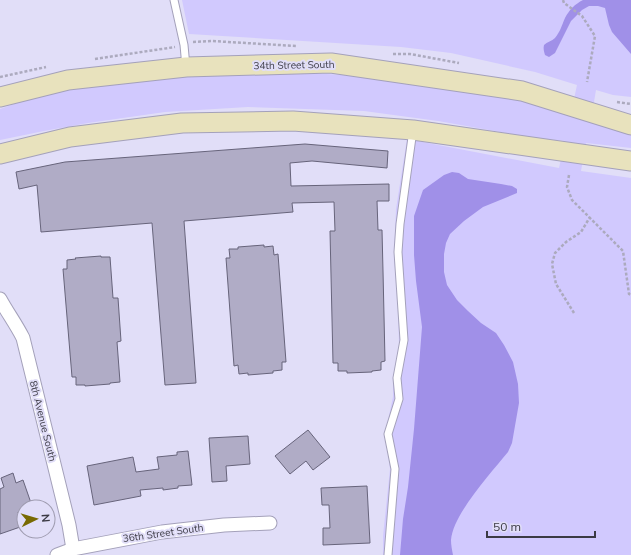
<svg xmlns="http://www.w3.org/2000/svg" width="631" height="555" font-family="Mulish,sans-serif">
	<rect width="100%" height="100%" fill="#e1def8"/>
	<path fill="#d1c9fe" d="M 182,0 L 631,0 L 631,97 L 613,95 L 596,90 L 591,120 L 631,132 L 631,148 L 586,143 L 581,171 L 631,178 L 631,555 L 383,555 L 383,536 L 390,469 L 385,434 L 393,397 L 393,382 L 399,346 L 398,303 L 394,256 L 396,209 L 407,139 L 559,168 L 565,141 L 534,138 L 438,121 L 364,111 L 248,107 L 165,112 L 88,123 L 44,131 L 0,140 L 0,109 L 46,93 L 99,84 L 173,76 L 308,73 L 380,77 L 485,92 L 551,106 L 571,113 L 577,85 L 535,72 L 451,53 L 401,47 L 189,34 Z"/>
	<g fill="#a090e8">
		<path d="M 583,0 L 631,0 L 631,54 L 612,32 L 609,25 L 605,8 L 598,6 L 589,6 L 582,10 L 571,21 L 555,53 L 549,57 L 545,55 C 544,52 543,48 544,45 C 547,42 552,41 555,38 C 560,32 562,25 565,18 C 569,10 575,4 583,0 Z"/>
		<path d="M 452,172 L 459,173 L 468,179 L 501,184 L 512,186 L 517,189 L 517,193 L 483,207 L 464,221 L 450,234 L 446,243 L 444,254 L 444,272 L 447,285 L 457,300 L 468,311 L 481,323 L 496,333 L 504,345 L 513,362 L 518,384 L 519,403 L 512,443 L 508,452 C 491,473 453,514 451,540 C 451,545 452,550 453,555 L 400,555 L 403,519 L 408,487 L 414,429 L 422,327 L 416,281 L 414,255 L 414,216 L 423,190 L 444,175 Z"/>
	</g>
	<g fill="#b0acc6" stroke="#67647b">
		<path d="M 305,144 L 388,151 L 387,168 L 312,161 L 290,163 L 291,186 L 389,184 L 389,201 L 377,201 L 378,230 L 382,230 L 383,271 L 385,361 L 381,362 L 381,370 L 372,371 L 372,372 L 347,373 L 347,371 L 338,371 L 338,363 L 333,363 L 330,231 L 335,231 L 334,202 L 292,203 L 293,212 L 184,221 L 196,383 L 165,385 L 152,223 L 41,232 L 37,185 L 19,189 L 16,172 L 65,162 Z"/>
		<path d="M 264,245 L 264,247 L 273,246 L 274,255 L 278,254 L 286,362 L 282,362 L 282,370 L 273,371 L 273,373 L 248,375 L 248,373 L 239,374 L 238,365 L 234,366 L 226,258 L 230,258 L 229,249 L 238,249 L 238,247 Z"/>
		<path d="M 101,256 L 101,257 L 110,257 L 113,298 L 118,298 L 121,341 L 117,342 L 120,382 L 110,383 L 110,384 L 85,386 L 85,385 L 76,385 L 76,377 L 72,377 L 63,269 L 67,269 L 67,260 L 76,259 L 75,258 Z"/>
		<path d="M 308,430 L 330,457 L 313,470 L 306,461 L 290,474 L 275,456 Z"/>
		<path d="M 248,436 L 250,464 L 226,466 L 227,481 L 212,482 L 209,438 Z"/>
		<path d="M 188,451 L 192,485 L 178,486 L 178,488 L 163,490 L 163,488 L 140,490 L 141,496 L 94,505 L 87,466 L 133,457 L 136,472 L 159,469 L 157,457 L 177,455 L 177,452 Z"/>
		<path d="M 13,473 L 16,483 L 23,480 L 31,503 L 24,505 L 24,510 L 18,512 L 23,526 L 0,534 L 0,489 L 4,487 L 1,478 Z"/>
		<path d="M 367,486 L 370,543 L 323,545 L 323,528 L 330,528 L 329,505 L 322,505 L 321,488 Z"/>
	</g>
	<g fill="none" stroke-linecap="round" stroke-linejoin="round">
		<defs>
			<g id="service">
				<path d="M 174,0 L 184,45 L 186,67"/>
				<path d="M 388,555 L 395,469 L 388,434 L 399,399 L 397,378 L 404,340 L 398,252 L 400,224 L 413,130"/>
			</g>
			<g id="minor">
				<path d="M 0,299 C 7,312 16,324 23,338 L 69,525 L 73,549"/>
				<path d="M 57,555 L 73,549 L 162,532 L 224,525 L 270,523"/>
			</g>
			<g id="secondary">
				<path d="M 0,97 L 68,80 L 186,67 L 331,63 L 522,91 L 631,125"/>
				<path d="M 0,154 L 70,137 L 182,123 L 293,121 L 413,130 L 631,161"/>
			</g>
		</defs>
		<use href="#service" stroke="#a4a1ba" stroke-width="9"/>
		<use href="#minor" stroke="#a4a1ba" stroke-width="15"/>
		<use href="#secondary" stroke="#a4a1ba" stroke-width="21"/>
		<g stroke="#acaabe" stroke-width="2.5" stroke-dasharray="3 2" stroke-linecap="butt">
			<path d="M 563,0 L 564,3 L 582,16 L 595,36 L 587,82"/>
			<path d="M 193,42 L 212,41 L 296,46"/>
			<path d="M 393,54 L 410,54 L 459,63"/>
			<path d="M 95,59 L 175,47"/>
			<path d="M 0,77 L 46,67"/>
			<path d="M 617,102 L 631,104"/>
			<path d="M 569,175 L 567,187 L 572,200 L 623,251 L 629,294 L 631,295"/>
			<path d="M 574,313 L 556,284 L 552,264 L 555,253 L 566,242 L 581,232 L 590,217"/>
		</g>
		<use href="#service" stroke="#fff" stroke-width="7"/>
		<use href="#minor" stroke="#fff" stroke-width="13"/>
		<use href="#secondary" stroke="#e8e2bd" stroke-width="19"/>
	</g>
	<g text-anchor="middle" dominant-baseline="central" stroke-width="4" stroke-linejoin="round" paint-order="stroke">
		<g font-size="10" fill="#3b3a44" stroke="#e1def8">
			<text transform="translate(294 65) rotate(-1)">34th Street South</text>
			<text transform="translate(43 421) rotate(76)">8th Avenue South</text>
			<text transform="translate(163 533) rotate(-8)">36th Street South</text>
		</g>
	</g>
	<g transform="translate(36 519) rotate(85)"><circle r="19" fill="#e1def8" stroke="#9f9cb0"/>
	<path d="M0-3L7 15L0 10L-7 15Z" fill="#786a02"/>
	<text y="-6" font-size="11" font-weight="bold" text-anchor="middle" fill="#3b3a44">N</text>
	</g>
	<path d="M487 531v6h108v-6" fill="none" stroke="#3b3a44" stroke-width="2"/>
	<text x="493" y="531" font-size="12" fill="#3b3a44" stroke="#e1def8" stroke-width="3" paint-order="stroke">50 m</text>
</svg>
